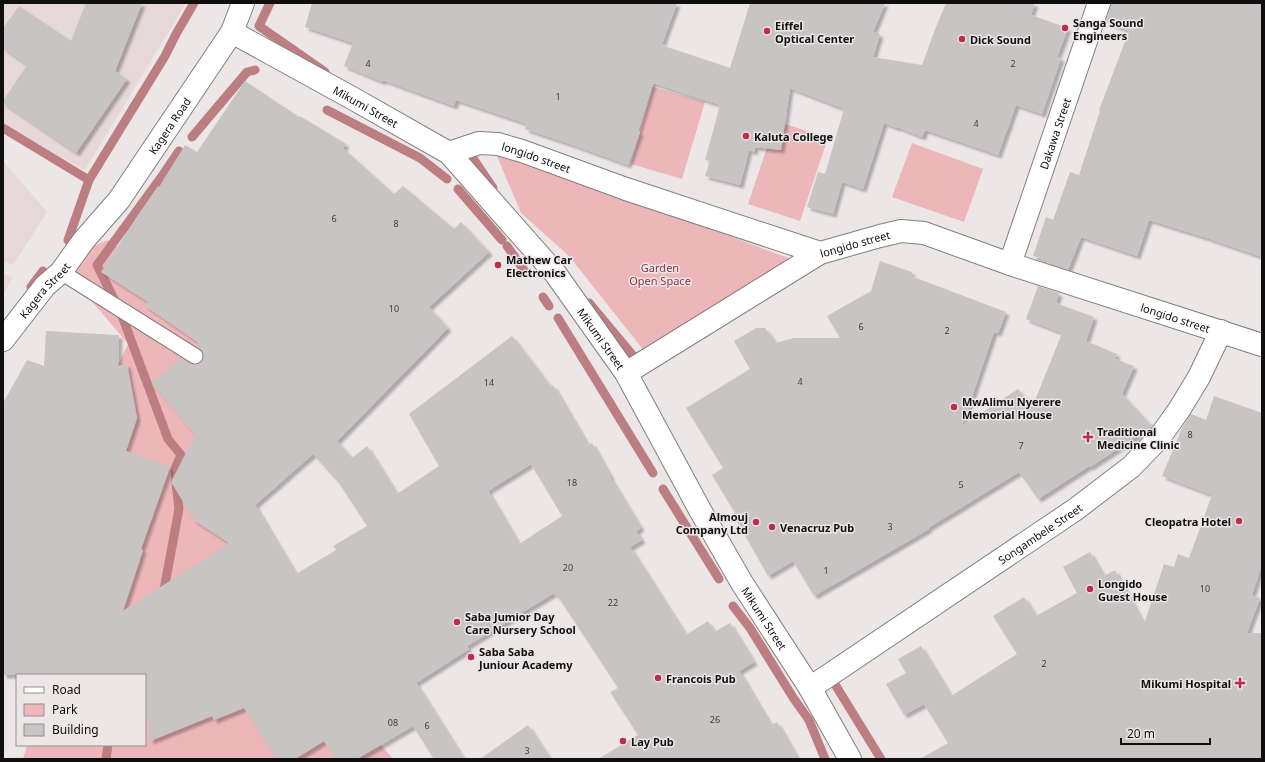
<svg xmlns="http://www.w3.org/2000/svg" width="1265" height="762" font-family="'Noto Sans',sans-serif">
	<defs>
		<filter id="shadow"><feDropShadow dx="3.5" dy="3.5" stdDeviation="1" flood-color="#0004"/></filter>
	</defs>
	<rect width="100%" height="100%" fill="#ece6e7"/>
	<g fill="#e6d8d8">
		<path d="M 3,3 L 186,3 L 85,170 L 3,125 Z"/>
		<path d="M 3,161 L 47,212 L 13,265 L 3,261 Z"/>
		<path d="M 3,273 L 13,278 L 3,294 Z"/>
	</g>
	<g fill="#edb7b9">
		<path d="M 653,87 L 705,102 L 682,179 L 631,164 Z"/>
		<path d="M 776,121 L 828,138 L 800,221 L 748,204 Z"/>
		<path d="M 912,143 L 983,169 L 964,222 L 892,197 Z"/>
		<path d="M 494,149 L 794,260 L 645,352 L 569,256 L 521,213 Z"/>
		<path d="M 108,240 L 194,303 L 244,388 L 255,658 L 371,733 L 393,759 L 23,759 L 27,745 L 145,745 L 145,675 L 50,675 L 103,396 L 128,344 L 58,261 Z"/>
	</g>
	<g fill="none" stroke-linecap="round" stroke-linejoin="round">
		<g stroke="#bd7e82" stroke-width="9">
			<path d="M 270,3 L 259,26 L 325,72"/>
			<path d="M 327,110 L 420,158 L 447,179"/>
			<path d="M 3,128 L 89,180"/>
			<path d="M 192,137 L 247,72 L 255,70"/>
			<path d="M 466,148 L 493,188"/>
			<path d="M 458,189 L 502,240"/>
			<path d="M 70,242 L 68,240 L 89,180 L 165,56 L 176,34 L 194,3"/>
			<path d="M 507,246 L 526,273"/>
			<path d="M 31,287 L 43,271"/>
			<path d="M 543,297 L 549,306"/>
			<path d="M 116,303 L 97,265 L 160,179 L 179,151"/>
			<path d="M 589,303 L 634,357"/>
			<path d="M 122,316 L 168,439 L 181,455 L 175,469 L 176,484 L 179,509 L 163,595"/>
			<path d="M 558,318 L 653,473"/>
			<path d="M 663,489 L 719,579"/>
			<path d="M 733,606 L 750,628 L 794,699 L 809,720 L 825,759"/>
			<path d="M 836,686 L 881,759"/>
			<path d="M 106,759 L 108,745"/>
		</g>
	</g>
	<g fill="#c9c4c4" fill-rule="evenodd" filter="url(#shadow)">
		<path d="M 86,3 L 142,3 L 115,71 L 127,79 L 76,153 L 3,103 L 3,101 L 27,65 L 3,48 L 3,28 L 19,6 L 71,41 Z"/>
		<path d="M 312,3 L 677,3 L 662,44 L 665,45 L 664,46 L 730,68 L 750,3 L 885,3 L 873,32 L 880,34 L 873,57 L 922,65 L 934,32 L 946,3 L 1035,3 L 1031,15 L 1068,28 L 1057,57 L 1061,58 L 1042,114 L 1016,105 L 998,155 L 925,130 L 922,137 L 897,127 L 897,128 L 884,123 L 863,189 L 842,182 L 833,214 L 807,207 L 818,172 L 825,174 L 844,109 L 790,88 L 781,150 L 755,147 L 754,152 L 749,150 L 740,185 L 705,176 L 710,161 L 705,160 L 720,105 L 653,83 L 638,131 L 640,132 L 628,165 L 573,145 L 525,129 L 527,124 L 456,100 L 454,106 L 383,80 L 383,82 L 344,66 L 353,43 L 305,27 Z"/>
		<path d="M 1111,3 L 1262,3 L 1262,257 L 1207,238 L 1149,220 L 1137,256 L 1081,237 L 1068,270 L 1047,263 L 1048,261 L 1033,256 L 1046,217 L 1053,220 L 1070,172 L 1079,175 L 1100,111 L 1099,110 L 1129,31 L 1106,22 Z"/>
		<path d="M 245,81 L 299,117 L 300,116 L 346,144 L 343,148 L 394,194 L 403,186 L 454,229 L 461,222 L 489,252 L 429,307 L 448,328 L 337,441 L 352,458 L 367,446 L 397,494 L 439,466 L 409,414 L 512,336 L 551,387 L 553,385 L 588,445 L 592,443 L 611,477 L 610,477 L 641,528 L 636,531 L 642,540 L 630,547 L 686,635 L 708,621 L 714,632 L 730,623 L 754,662 L 739,671 L 771,725 L 777,722 L 798,759 L 598,759 L 638,735 L 610,692 L 618,688 L 557,595 L 556,596 L 554,593 L 467,646 L 469,649 L 416,683 L 464,759 L 434,759 L 413,726 L 357,759 L 336,759 L 324,741 L 295,759 L 277,759 L 244,708 L 214,720 L 212,716 L 150,741 L 145,691 L 145,675 L 3,675 L 3,403 L 27,360 L 44,366 L 46,331 L 119,335 L 118,366 L 127,364 L 137,418 L 126,451 L 170,467 L 141,549 L 143,550 L 123,611 L 229,543 L 195,521 L 171,482 L 195,435 L 152,383 L 181,358 L 191,364 L 195,365 L 200,364 L 203,360 L 204,356 L 203,352 L 196,346 L 199,343 L 145,306 L 148,302 L 101,272 L 136,218 L 158,186 L 159,187 L 185,145 L 197,152 ZM 313,454 L 339,483 L 367,526 L 333,546 L 336,550 L 296,574 L 255,505 ZM 531,464 L 562,516 L 519,544 L 488,491 Z"/>
		<path d="M 880,261 L 912,272 L 911,276 L 1006,312 L 998,333 L 994,332 L 962,426 L 1018,389 L 1032,408 L 1062,333 L 1026,319 L 1038,286 L 1059,293 L 1056,303 L 1094,317 L 1086,341 L 1117,354 L 1115,359 L 1134,366 L 1122,394 L 1152,426 L 1090,467 L 1089,466 L 1038,499 L 1019,472 L 928,528 L 929,529 L 814,596 L 793,561 L 768,576 L 733,514 L 735,513 L 712,475 L 723,468 L 686,408 L 750,369 L 734,341 L 756,328 L 765,328 L 776,343 L 794,338 L 840,338 L 827,316 L 871,291 Z"/>
		<path d="M 1214,396 L 1262,413 L 1262,564 L 1252,595 L 1260,598 L 1247,633 L 1262,633 L 1262,759 L 920,759 L 948,743 L 924,704 L 904,715 L 886,684 L 906,673 L 898,659 L 921,646 L 951,696 L 1017,654 L 993,616 L 1024,597 L 1036,616 L 1077,593 L 1063,567 L 1090,552 L 1104,576 L 1115,570 L 1144,624 L 1164,564 L 1174,567 L 1178,554 L 1189,558 L 1212,495 L 1162,476 L 1182,428 L 1191,414 L 1206,420 Z"/>
		<path d="M 528,725 L 550,759 L 480,759 Z"/>
	</g>
	<g fill="none" stroke-linecap="round" stroke-linejoin="round">
		<defs>
			<path id="lane" d="M 61,272 L 195,356"/>
			<g id="street">
				<path id="s1" d="M 232,32 L 352,98 L 449,153 L 555,273 L 626,373 L 700,510 L 742,583 L 810,688 L 850,759"/>
				<path id="s2" d="M 449,153 L 479,143 L 498,144 L 522,151 L 626,189 L 820,253 L 880,236 L 901,231 L 924,233 L 1010,264 L 1262,345"/>
				<path id="s3" d="M 1010,264 L 1099,3"/>
				<path id="s4" d="M 3,340 L 45,286 L 61,272 L 84,240 L 119,200 L 232,32 L 243,3"/>
				<path d="M 626,373 L 820,253"/>
				<path id="s5" d="M 810,688 L 1076,509 L 1131,467 L 1159,438 L 1179,410 L 1199,377 L 1221,331"/>
			</g>
		</defs>
		<use href="#lane" stroke="#837f7f" stroke-width="17"/>
		<use href="#street" stroke="#837f7f" stroke-width="24"/>
		<use href="#lane" stroke="#fff" stroke-width="15"/>
		<use href="#street" stroke="#fff" stroke-width="22"/>
	</g>
	<g fill="#be2d49" stroke="#ece6e7" stroke-width="1.5">
		<circle cx="1065" cy="28" r="4"/>
		<circle cx="767" cy="31" r="4"/>
		<circle cx="962" cy="39" r="4"/>
		<circle cx="746" cy="136" r="4"/>
		<circle cx="498" cy="265" r="4"/>
		<circle cx="954" cy="407" r="4"/>
		<path d="M1086 431h4v4h4v4h-4v4h-4v-4h-4v-4h4z"/>
		<circle cx="1239" cy="521" r="4"/>
		<circle cx="756" cy="522" r="4"/>
		<circle cx="772" cy="527" r="4"/>
		<circle cx="1090" cy="589" r="4"/>
		<circle cx="457" cy="622" r="4"/>
		<circle cx="471" cy="657" r="4"/>
		<circle cx="658" cy="678" r="4"/>
		<path d="M1238 677h4v4h4v4h-4v4h-4v-4h-4v-4h4z"/>
		<circle cx="623" cy="741" r="4"/>
	</g>
	<g text-anchor="middle" dominant-baseline="central" stroke-width="3" stroke-linejoin="round" paint-order="stroke">
		<g font-size="9" fill="#3e3c3c">
			<text x="368" y="63">4</text>
			<text x="1013" y="63">2</text>
			<text x="558" y="96">1</text>
			<text x="976" y="123">4</text>
			<text x="334" y="218">6</text>
			<text x="396" y="223">8</text>
			<text x="394" y="308">10</text>
			<text x="861" y="326">6</text>
			<text x="947" y="330">2</text>
			<text x="800" y="381">4</text>
			<text x="489" y="382">14</text>
			<text x="1190" y="434">8</text>
			<text x="1021" y="445">7</text>
			<text x="572" y="482">18</text>
			<text x="961" y="484">5</text>
			<text x="890" y="526">3</text>
			<text x="568" y="567">20</text>
			<text x="826" y="570">1</text>
			<text x="1205" y="588">10</text>
			<text x="613" y="602">22</text>
			<text x="1044" y="663">2</text>
			<text x="715" y="719">26</text>
			<text x="393" y="722">08</text>
			<text x="427" y="725">6</text>
			<text x="527" y="750">3</text>
		</g>
		<g font-size="11" font-weight="bold" fill="#100f0f" stroke="#ece6e7" text-anchor="start">
			<text x="1073" y="22">Sanga Sound<tspan x="1073" dy="13">Engineers</tspan></text>
			<text x="775" y="25">Eiffel<tspan x="775" dy="13">Optical Center</tspan></text>
			<text x="970" y="39">Dick Sound</text>
			<text x="754" y="136">Kaluta College</text>
			<text x="506" y="259">Mathew Car<tspan x="506" dy="13">Electronics</tspan></text>
			<text x="962" y="401">MwAlimu Nyerere<tspan x="962" dy="13">Memorial House</tspan></text>
			<text x="1097" y="431">Traditional<tspan x="1097" dy="13">Medicine Clinic</tspan></text>
			<text x="748" y="516" text-anchor="end">Almouj<tspan x="748" dy="13">Company Ltd</tspan></text>
			<text x="1231" y="521" text-anchor="end">Cleopatra Hotel</text>
			<text x="780" y="527">Venacruz Pub</text>
			<text x="1098" y="583">Longido<tspan x="1098" dy="13">Guest House</tspan></text>
			<text x="465" y="616">Saba Jumior Day<tspan x="465" dy="13">Care Nursery School</tspan></text>
			<text x="479" y="651">Saba Saba<tspan x="479" dy="13">Juniour Academy</tspan></text>
			<text x="666" y="678">Francois Pub</text>
			<text x="1231" y="683" text-anchor="end">Mikumi Hospital</text>
			<text x="631" y="741">Lay Pub</text>
		</g>
		<g font-size="11" fill="#100f0f" stroke="#ece6e7">
			<text stroke="none"><textPath href="#s1" startOffset="153">Mikumi Street</textPath></text>
			<text stroke="none"><textPath href="#s4" startOffset="272">Kagera Road</textPath></text>
			<text stroke="none"><textPath href="#s3" startOffset="138">Dakawa Street</textPath></text>
			<text stroke="none"><textPath href="#s2" startOffset="91">longido street</textPath></text>
			<text stroke="none"><textPath href="#s2" startOffset="427">longido street</textPath></text>
			<text stroke="none"><textPath href="#s4" startOffset="65">Kagera Street</textPath></text>
			<text stroke="none"><textPath href="#s2" startOffset="763">longido street</textPath></text>
			<text stroke="none"><textPath href="#s1" startOffset="489">Mikumi Street</textPath></text>
			<text stroke="none"><textPath href="#s5" startOffset="277">Songambele Street</textPath></text>
			<text stroke="none"><textPath href="#s1" startOffset="813">Mikumi Street</textPath></text>
		</g>
		<g font-size="11" fill="#873741" stroke="#ece6e7">
			<text x="660" y="267">Garden<tspan x="660" dy="13">Open Space</tspan></text>
		</g>
	</g>
	<rect width="1265" height="762" fill="none" stroke="#100f0f" stroke-width="8"/>
	<rect x="16" y="674" width="130" height="72" fill="#ece6e7" stroke="#949091"/>
	<rect x="24" y="687" width="20" height="6" fill="#ffffff" stroke="#949091"/>
	<text x="52" y="694" font-size="12" fill="#100f0f">Road</text>
	<rect x="24" y="704" width="20" height="12" fill="#edb7b9" stroke="#949091"/>
	<text x="52" y="714" font-size="12" fill="#100f0f">Park</text>
	<rect x="24" y="724" width="20" height="12" fill="#c9c4c4" stroke="#949091"/>
	<text x="52" y="734" font-size="12" fill="#100f0f">Building</text>
	<path d="M1121 738v6h89v-6" fill="none" stroke="#100f0f" stroke-width="2"/>
	<text x="1127" y="738" font-size="12" fill="#100f0f" stroke="#ece6e7" stroke-width="3" paint-order="stroke">20 m</text>
</svg>
